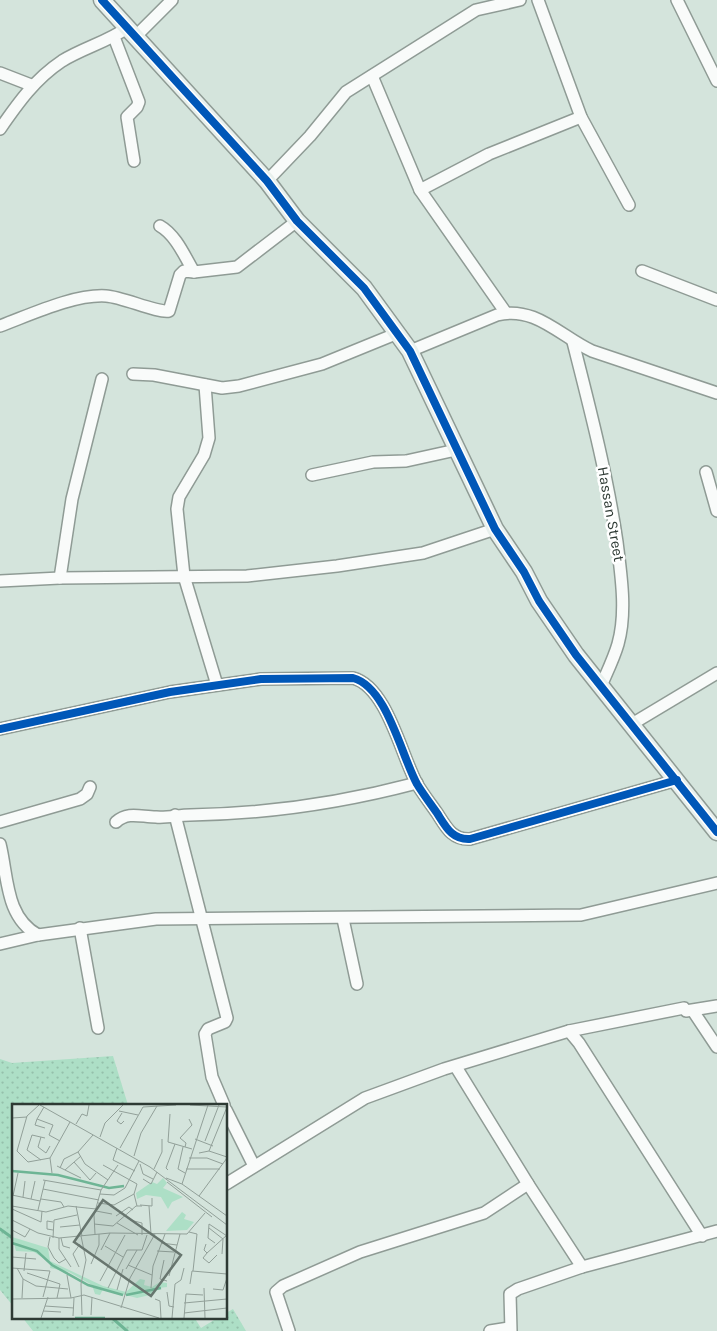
<svg xmlns="http://www.w3.org/2000/svg" width="717" height="1331" font-family="Karla,sans-serif">
	<defs>
		<pattern id="grass-dots" width="8" height="8" patternUnits="userSpaceOnUse" patternTransform="scale(1.25)"><rect width="8" height="8" fill="#addfc6"/><path d="M2 2h.1M6 6h.1" fill="none" stroke="#95c0ab" stroke-width="1.8" stroke-linecap="round"/></pattern>
	</defs>
	<rect width="100%" height="100%" fill="#d4e4dc"/>
	<g fill="url(#grass-dots)">
		<path d="M 113,1056 L 128,1105 L 14,1105 L 14,1307 L 0,1290 L 0,1059 L 12,1063 Z"/>
		<path d="M 233,1309 L 246,1331 L 33,1331 L 22,1317 L 194,1317 L 201,1328 L 219,1317 L 226,1317 L 226,1313 Z"/>
	</g>
	<g fill="none" stroke-linecap="round" stroke-linejoin="round">
		<g stroke="#6eb595" stroke-width="3">
			<path d="M 0,1229 L 14,1239"/>
			<path d="M 111,1317 L 127,1331"/>
		</g>
		<defs>
			<g id="street">
				<path d="M 538,0 L 581,117 L 629,205"/>
				<path d="M 677,0 L 717,81"/>
				<path d="M 136,36 L 172,0"/>
				<path d="M 114,37 L 139,102 L 137,107 L 127,117 L 134,161"/>
				<path d="M 0,73 L 31,85"/>
				<path d="M 372,76 L 420,190 L 506,313"/>
				<path d="M 0,129 C 18,103 35,79 62,61 C 83,48 107,42 127,28"/>
				<path d="M 267,181 L 310,136 L 346,92 L 476,10 L 520,0"/>
				<path d="M 420,190 L 489,154 L 581,117"/>
				<path d="M 160,226 C 176,235 185,257 194,272"/>
				<path d="M 642,271 L 717,300"/>
				<path d="M 0,326 C 30,315 74,294 106,296 C 123,297 157,313 169,311 L 180,275 L 184,271 L 194,272 L 237,267 L 297,221"/>
				<path d="M 573,342 C 590,409 607,474 617,542 C 621,575 627,612 618,644 C 614,658 607,672 601,686"/>
				<path d="M 410,351 L 497,315 C 535,305 561,337 592,351 L 717,393"/>
				<path d="M 133,374 L 154,375 L 222,388 L 239,386 L 322,364 L 398,333"/>
				<path d="M 205,385 L 209,438 L 204,455 L 179,497 L 177,509 L 184,576 L 217,685"/>
				<path d="M 706,472 L 717,511"/>
				<path d="M 312,475 L 373,462 L 406,461 L 456,450"/>
				<path d="M 60,578 L 72,499 L 102,379"/>
				<path d="M 0,581 L 60,578 L 247,576 L 337,566 L 423,553 L 495,529"/>
				<path d="M 632,724 L 717,673"/>
				<path d="M 0,729 L 170,692 L 261,679 L 353,678 C 387,687 401,755 417,784 C 423,794 430,803 437,813 C 446,827 452,840 470,839 L 677,780"/>
				<path d="M 175,815 L 227,1018 L 225,1022 L 208,1029 L 205,1034 L 212,1077 L 224,1105"/>
				<path d="M 0,822 L 80,799 L 87,794 L 90,787"/>
				<path d="M 116,822 C 128,811 141,817 156,817 C 167,818 179,815 190,815 C 264,814 345,802 417,783"/>
				<path d="M 0,844 C 8,876 5,917 38,935"/>
				<path d="M 343,919 L 357,984"/>
				<path d="M 80,928 L 98,1028"/>
				<path d="M 0,944 L 38,935 L 156,919 L 581,915 L 717,883"/>
				<path d="M 693,1011 L 717,1047"/>
				<path d="M 569,1031 L 579,1043 L 702,1236"/>
				<path d="M 456,1067 L 528,1184 L 582,1267"/>
				<path d="M 226,1110 L 254,1166"/>
				<path d="M 226,1184 L 365,1098 L 444,1069 L 569,1031 L 684,1008 L 686,1011 L 717,1006"/>
				<path d="M 289,1331 L 276,1292 L 283,1286 L 360,1252 L 484,1213 L 528,1184"/>
				<path d="M 490,1331 L 509,1328"/>
				<path d="M 511,1331 L 510,1294 L 518,1289 L 582,1267 L 717,1231"/>
			</g>
			<path id="secondary" d="M 102,0 L 267,181 L 297,221 L 364,288 L 410,351 L 495,529 L 524,572 L 539,601 L 576,655 L 717,832"/>
		</defs>
		<use href="#street" stroke="#8f9b95" stroke-width="14"/>
		<use href="#secondary" stroke="#8f9b95" stroke-width="19"/>
		<use href="#street" stroke="#f9fbfa" stroke-width="11"/>
		<use href="#secondary" stroke="#e8f0ed" stroke-width="16"/>
		<defs>
			<g id="cycleway">
				<path d="M 102,0 L 267,181 L 297,221 L 364,288 L 410,351 L 495,529 L 524,572 L 539,601 L 576,655 L 717,832"/>
				<path d="M 0,729 L 170,692 L 261,679 L 353,678 C 387,687 401,755 417,784 C 423,794 430,803 437,813 C 446,827 452,840 470,839 L 677,780"/>
			</g>
		</defs>
		<use href="#cycleway" stroke="#fff" stroke-width="11"/>
		<use href="#cycleway" stroke="#0057b8" stroke-width="8"/>
	</g>
	<g text-anchor="middle" dominant-baseline="central" stroke-width="5" stroke-linejoin="round" paint-order="stroke">
		<g font-size="15" fill="#2e3a34" stroke="#fff">
			<text transform="translate(611 514) rotate(80)">Hassan Street</text>
		</g>
	</g>
	<g transform="translate(12 1104)">
		<rect width="215" height="215" fill="#d4e4dc"/>
		<path d="M 151,74 L 155,79 L 151,84 L 171,93 L 160,98 L 156,105 L 149,93 L 134,91 L 125,95 L 124,89 L 140,78 L 145,80 ZM 170,108 L 174,111 L 172,115 L 182,118 L 175,126 L 154,127 ZM 0,133 L 36,144 L 38,157 L 91,182 L 114,188 L 128,175 L 133,176 L 132,181 L 140,183 L 148,178 L 155,179 L 155,183 L 147,184 L 142,190 L 125,194 L 91,185 L 88,191 L 83,190 L 80,181 L 57,168 L 38,164 L 39,159 L 22,148 L 4,147 Z" fill="#addfc6"/>
		<path fill="none" stroke="#6eb595" stroke-width="2.5" d="M 0,67 L 46,71 L 97,84 L 112,82M 0,139 L 25,147 L 40,161 L 76,181 L 111,191M 114,191 L 149,184M 63,214 L 93,214"/>
		<path fill="none" stroke="#92a099" stroke-width="1" d="M 27,1 L 15,12 L 5,47 L 16,58 L 38,54M 28,1 L 138,63 L 215,121M 178,1 L 215,3M 32,3 L 25,15 L 41,21 L 37,31 L 48,37M 107,7 L 126,11M 110,9 L 105,17 L 109,20 L 112,17M 158,10 L 156,38 L 180,45M 0,14 L 15,13M 25,15 L 23,21 L 33,24M 64,20 L 70,10 L 75,12 L 77,1M 29,33 L 26,43 L 34,49 L 38,42M 88,33 L 93,19 L 111,1M 183,35 L 201,42M 193,37 L 207,1M 171,43 L 166,65 L 173,69M 173,43 L 174,39 L 168,34 L 180,21 L 177,15M 105,44 L 101,56 L 123,67M 108,44 L 131,3 L 164,1M 197,47 L 215,3M 66,48 L 73,60 L 96,76M 187,49 L 197,47 L 215,53M 122,52 L 129,29 L 145,2M 177,54 L 195,54 L 211,60M 29,56 L 15,46 L 20,31 L 33,34M 62,58 L 78,76 L 84,69M 128,60 L 131,70 L 141,75M 91,61 L 125,80 L 122,90 L 125,102M 45,62 L 69,74M 48,64 L 52,55 L 66,48 L 81,31M 142,65 L 150,48 L 150,35M 174,65 L 208,65M 53,66 L 69,52M 156,66 L 154,64 L 163,40M 40,69 L 38,54 L 58,18M 154,74 L 170,80 L 215,112M 131,75 L 139,80 L 145,68M 31,76 L 89,86M 155,78 L 200,113M 170,80 L 196,1M 31,85 L 87,96M 88,90 L 102,91 L 113,84 L 127,57M 0,91 L 28,97M 1,92 L 6,69M 187,92 L 215,54M 11,93 L 13,77M 19,95 L 23,77M 29,95 L 49,98 L 52,103M 86,99 L 102,101 L 122,90M 128,101 L 140,102 L 140,94M 0,102 L 34,108 L 56,102 L 84,105M 64,102 L 70,132M 137,102 L 139,130M 0,105 L 29,118 L 30,107M 26,106 L 33,77M 84,107 L 100,110M 104,112 L 117,103 L 121,106M 0,116 L 26,129 L 47,134 L 98,129 L 175,130 L 193,109M 118,116 L 130,119 L 130,131M 105,119 L 126,131M 82,120 L 101,122 L 124,102 L 130,102M 48,123 L 68,121M 197,124 L 211,135 L 210,150M 0,126 L 13,133 L 18,125M 41,126 L 35,125 L 35,117 L 41,118M 177,128 L 185,130 L 181,167M 83,130 L 82,111 L 89,86 L 106,61M 69,132 L 74,156 L 69,180 L 70,211M 38,133 L 36,143 L 42,154 L 47,159 L 54,155M 41,134 L 42,116 L 65,111M 47,134 L 47,145 L 59,163M 49,134 L 51,142 L 58,144M 149,139 L 165,141M 203,139 L 196,134 L 197,120 L 215,132M 194,140 L 192,146 L 195,149 L 215,131M 93,142 L 111,153M 89,146 L 98,129M 145,147 L 162,148M 195,149 L 191,154 L 197,159 L 205,151M 0,153 L 24,155M 152,156 L 148,175 L 155,177M 79,160 L 87,141 L 87,130M 116,161 L 140,171M 67,163 L 61,150 L 68,140M 0,164 L 38,167 L 31,193M 5,164 L 11,175 L 10,194M 114,165 L 125,146M 12,167 L 14,149M 15,169 L 48,180 L 45,194M 55,171 L 59,194M 157,172 L 168,130M 11,175 L 24,182 L 56,185M 88,177 L 113,131M 178,180 L 180,167 L 215,170M 96,184 L 115,146 L 130,146 L 135,131M 139,184 L 141,162 L 153,130M 192,184 L 193,214M 201,185 L 211,186 L 215,174M 105,186 L 111,165M 155,188 L 157,202 L 162,203M 0,195 L 59,194 L 72,191 L 147,214M 143,195 L 148,197 L 149,214M 172,199 L 215,195M 33,202 L 62,204M 109,204 L 118,174 L 143,130M 31,207 L 49,208M 172,209 L 215,204M 79,211 L 80,193M 61,212 L 62,194M 29,214 L 36,193M 160,214 L 163,180 L 169,176 L 172,164M 172,214 L 174,190 L 191,191"/>
		<path fill="#68766f" fill-opacity="0.15" stroke="#68766f" stroke-width="2.5" d="M 91,96 L 169,151 L 139,192 L 62,138 Z"/>
		<rect width="215" height="215" fill="none" stroke="#2e3a34" stroke-width="2.5"/>
	</g>
</svg>
